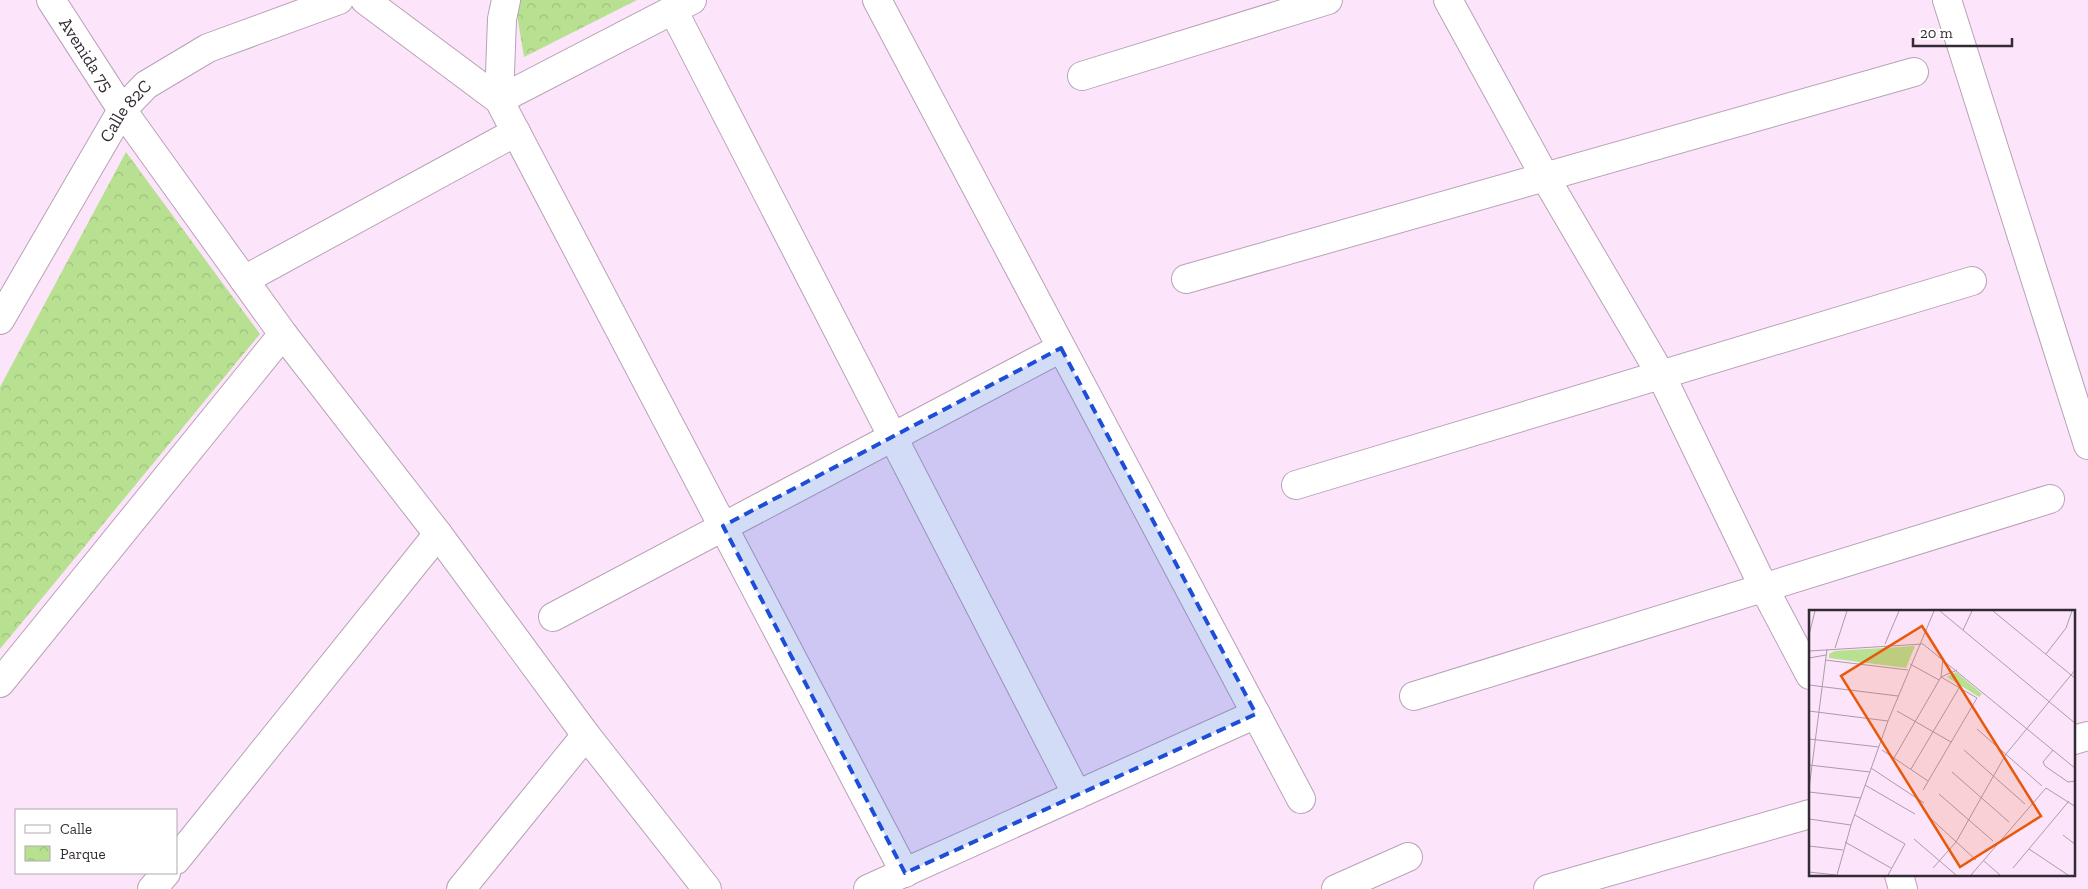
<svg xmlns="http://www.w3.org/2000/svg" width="2088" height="889" font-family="'Zilla Slab',serif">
	<defs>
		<pattern id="park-crowns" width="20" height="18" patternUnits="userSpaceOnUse" patternTransform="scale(1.25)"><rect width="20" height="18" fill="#b7e191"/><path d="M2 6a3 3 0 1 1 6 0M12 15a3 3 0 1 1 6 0" fill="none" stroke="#9ec17e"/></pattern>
	</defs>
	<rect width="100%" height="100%" fill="#fce5fa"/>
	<g fill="url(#park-crowns)">
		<path d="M 519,0 L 637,0 L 524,57 L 516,9 Z"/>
		<path d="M 126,152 L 260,334 L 0,649 L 0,387 Z"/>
	</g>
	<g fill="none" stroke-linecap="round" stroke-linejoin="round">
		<defs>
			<g id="minor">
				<path id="s1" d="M 51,0 L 122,110 L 283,334 L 438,534 L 586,735 L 707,889"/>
				<path d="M 365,0 L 499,100 L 905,873"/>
				<path d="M 506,0 L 502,19 L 499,100 L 692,0"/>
				<path d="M 877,0 L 1301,799"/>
				<path d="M 1448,0 L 1545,177 L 1660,373 L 1763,586 L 1810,675"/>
				<path d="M 1947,0 L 2088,445"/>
				<path d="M 673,10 L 1077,795"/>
				<path d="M 1082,76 L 1328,0"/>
				<path d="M 1186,279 L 1914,72"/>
				<path d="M 244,280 L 516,132"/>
				<path id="s2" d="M 0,320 L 122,110 L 146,85 L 208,48 L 339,0"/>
				<path d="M 1296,485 L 1972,281"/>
				<path d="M 553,617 L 1061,348"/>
				<path d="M 0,683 L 283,334"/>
				<path d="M 1414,696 L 2050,499"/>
				<path d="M 2074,740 L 2088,736"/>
				<path d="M 176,860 L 438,534"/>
				<path d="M 1899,875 L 1903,889"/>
				<path d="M 152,889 L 166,873"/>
				<path d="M 461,889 L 586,735"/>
				<path d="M 868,889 L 1256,714"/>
				<path d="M 1336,889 L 1408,857"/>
				<path d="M 1548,889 L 1810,814"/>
			</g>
		</defs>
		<use href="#minor" stroke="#b8a2b6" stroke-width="30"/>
		<use href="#minor" stroke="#fff" stroke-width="28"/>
	</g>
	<path fill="#1d4ed8" fill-opacity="0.2" stroke="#1d4ed8" stroke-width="4" stroke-dasharray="10 6" stroke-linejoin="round" d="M 1061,348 L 1256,714 L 905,873 L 723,526 Z"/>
	<g text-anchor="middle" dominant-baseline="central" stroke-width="4.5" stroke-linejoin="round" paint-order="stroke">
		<g font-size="18" fill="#332b33" stroke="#fff">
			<text stroke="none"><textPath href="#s1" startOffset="65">Avenida 75</textPath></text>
			<text stroke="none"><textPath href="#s2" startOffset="244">Calle 82C</textPath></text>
		</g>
	</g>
	<g transform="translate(1809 610)">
		<rect width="266" height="266" fill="#fce5fa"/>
		<path d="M 106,36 L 97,58 L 20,48 L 20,44 L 26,41 ZM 147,62 L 173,84 L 170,87 L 138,67 Z" fill="#b7e191"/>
		<path fill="none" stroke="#ac9baa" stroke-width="1" d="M 131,1 L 267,114M 184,1 L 267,69M 154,20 L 163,1M 0,25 L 6,1M 76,34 L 90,1M 26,38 L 38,1M 0,41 L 114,34 L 267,159M 237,44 L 257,18 L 263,1M 0,48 L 17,45M 16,50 L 99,60M 101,54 L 130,70M 0,75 L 89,86M 0,101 L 79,111M 88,101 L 142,132M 168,119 L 233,176M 0,129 L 70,137M 73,140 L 119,171M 155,140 L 216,194M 244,140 L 234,152 L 236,156 L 259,172 L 267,171M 85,148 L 132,67 L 134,48M 0,155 L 61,162M 62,158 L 115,193M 102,159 L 150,78M 143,162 L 200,212M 56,175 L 106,204M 0,179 L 18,39M 114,180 L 168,88 L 132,67 L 148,60M 0,182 L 52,188M 130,184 L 184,231M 46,205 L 96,234 L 79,265M 119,206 L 167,250M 0,209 L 42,215M 254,225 L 267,235M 105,229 L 147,265M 36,232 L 82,258M 0,236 L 34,240M 220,239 L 259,265M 175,251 L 191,265M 124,258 L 147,232 L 197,144 L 267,59M 204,258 L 260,191M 0,262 L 27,265M 28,265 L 42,215 L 79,111 L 125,1M 162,265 L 237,178 L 267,197"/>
		<path fill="#e8590c" fill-opacity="0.15" stroke="#e8590c" stroke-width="2.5" d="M 113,16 L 232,206 L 151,257 L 32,66 Z"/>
		<rect width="266" height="266" fill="none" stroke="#332b33" stroke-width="2.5"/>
	</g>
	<rect x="15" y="809" width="162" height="65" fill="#ffffff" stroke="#adaaad"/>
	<rect x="25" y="825" width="25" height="8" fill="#ffffff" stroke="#adaaad"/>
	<text x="60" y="834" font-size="15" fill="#332b33">Calle</text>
	<rect x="25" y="846" width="25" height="15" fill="url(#park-crowns)" stroke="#adaaad"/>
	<text x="60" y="859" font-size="15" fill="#332b33">Parque</text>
	<path d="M1913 38v8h99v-8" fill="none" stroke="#332b33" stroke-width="2.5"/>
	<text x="1920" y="38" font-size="15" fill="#332b33" stroke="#ffffff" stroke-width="4" paint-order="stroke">20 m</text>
</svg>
